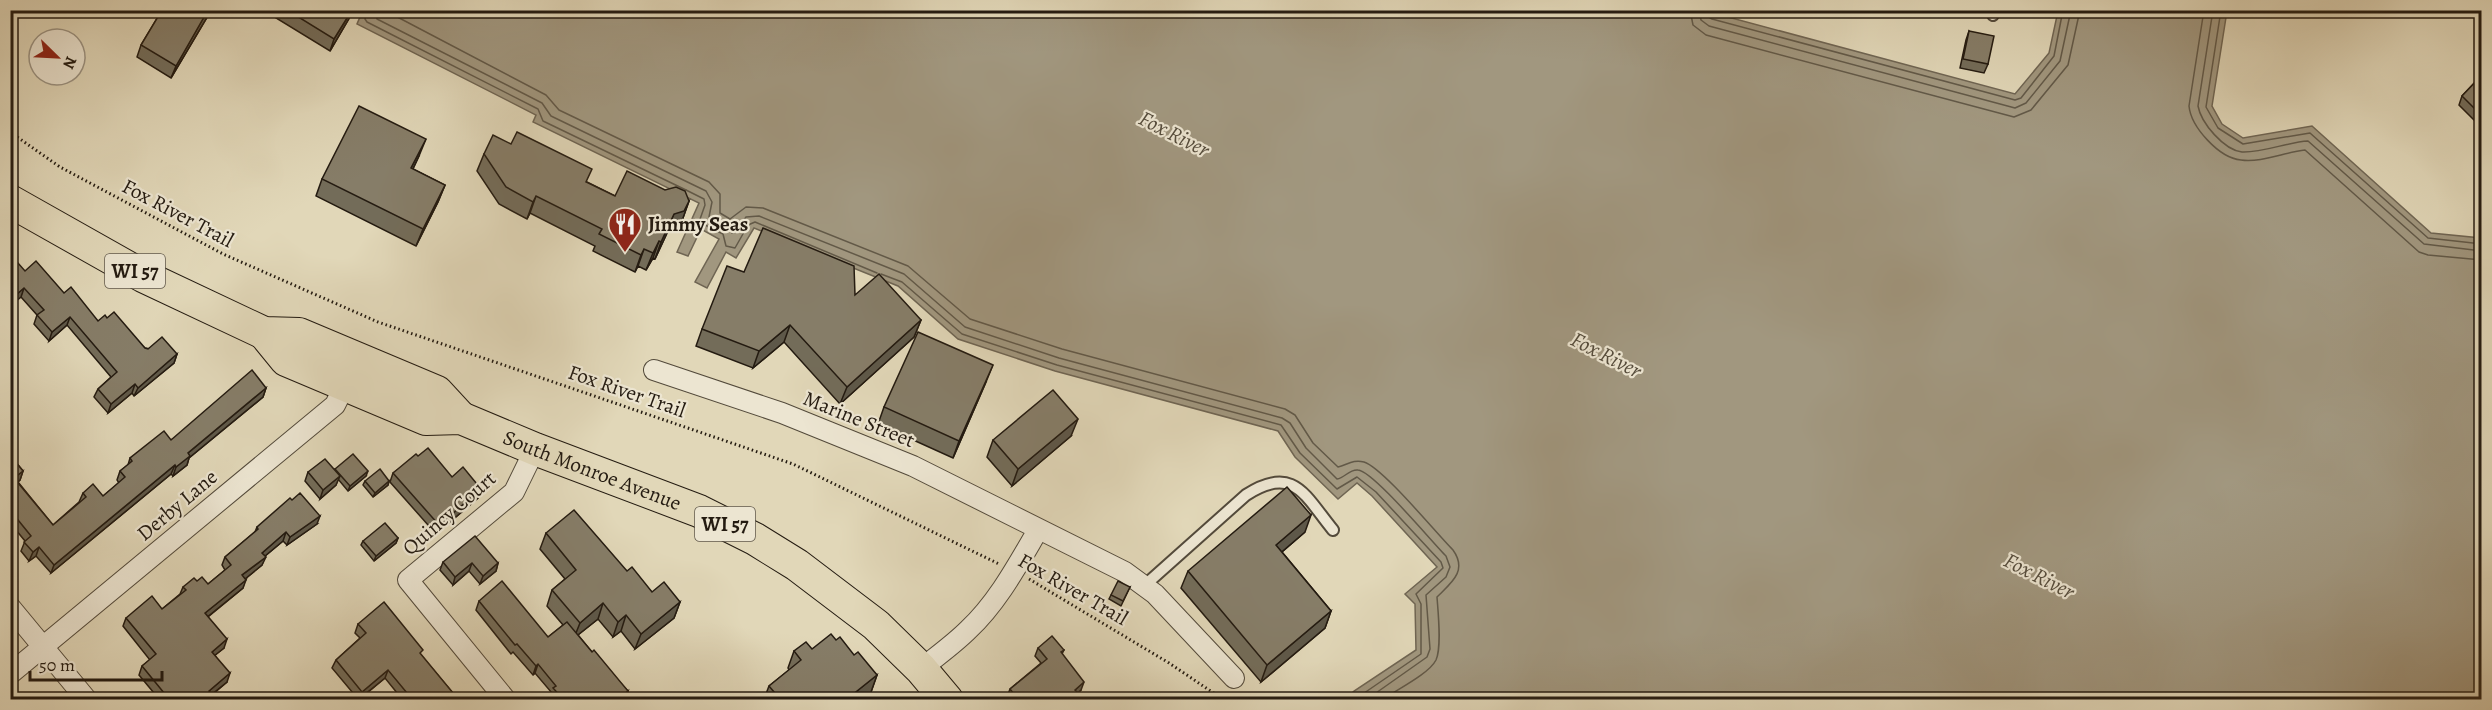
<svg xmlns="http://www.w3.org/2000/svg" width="2492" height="710" font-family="Alegreya,serif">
	<rect width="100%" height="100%" fill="#e1d7b8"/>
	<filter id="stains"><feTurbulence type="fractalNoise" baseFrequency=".00333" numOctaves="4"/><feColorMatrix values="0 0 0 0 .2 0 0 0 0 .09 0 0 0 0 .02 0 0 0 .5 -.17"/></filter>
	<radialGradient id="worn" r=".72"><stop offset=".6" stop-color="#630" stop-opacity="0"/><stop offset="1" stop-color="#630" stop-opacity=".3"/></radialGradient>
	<path fill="#a1977f" stroke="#6f6553" stroke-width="1.5" d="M 363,10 L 1702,10 L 2015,94 L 2049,53 L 2058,11 L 2227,11 L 2212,106 L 2222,124 L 2243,138 L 2312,126 L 2431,233 L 2481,238 L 2481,699 L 1346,699 L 1354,691 L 1416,650 L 1415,604 L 1405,594 L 1437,567 L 1372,496 L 1357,483 L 1338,499 L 1295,457 L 1278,431 L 1055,371 L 958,339 L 898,286 L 754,228 L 736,258 L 726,252 L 707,288 L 695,282 L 719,239 L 701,229 L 688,256 L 677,252 L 699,203 L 533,122 L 536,115 L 357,24 Z"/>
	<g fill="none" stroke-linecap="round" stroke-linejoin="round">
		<g stroke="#625948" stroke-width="1.5">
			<path d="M 368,10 L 365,19 L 367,22 L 538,109 L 543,121 L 686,190"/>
			<path d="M 375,10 L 377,19 L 542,103 L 551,116 L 706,191 L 712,202 L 709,217 L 727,227 L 732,233 L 736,232 L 746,217 L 759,216 L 904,274 L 965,327 L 1059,358 L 1282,418 L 1290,423 L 1306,448 L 1337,479 C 1345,478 1349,469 1358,470 C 1373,471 1432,542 1446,556 L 1450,567 L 1446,577 L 1426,595 L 1430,649 L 1427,657 L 1366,700"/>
			<path d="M 384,10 L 546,95 L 559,110 L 709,182 L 720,194 L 720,213 L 730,219 L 746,207 L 763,208 L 908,266 L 970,319 L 1062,349 L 1285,409 L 1295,415 L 1313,443 L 1338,467 C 1347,465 1353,459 1364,462 C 1383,468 1436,533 1453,550 C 1468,571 1451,583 1437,597 C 1438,612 1442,647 1436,660 C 1429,674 1396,690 1382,700"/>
			<path d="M 1690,10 L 1693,25 L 1706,35 L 2014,117 L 2031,110 L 2068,65 L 2080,10"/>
			<path d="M 1699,10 L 1701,20 L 1709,26 L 2015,108 L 2026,103 L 2060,61 L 2071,10"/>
			<path d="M 1706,10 L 1707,16 L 1712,19 L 2015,100 L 2021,98 L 2054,56 L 2063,10"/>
			<path d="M 2204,10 L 2189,106 C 2191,127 2219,158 2241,160 C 2261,163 2285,152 2305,150 L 2419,252 L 2428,255 L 2482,260"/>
			<path d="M 2213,10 L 2198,106 C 2201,123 2224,150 2242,152 C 2262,153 2288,142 2308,141 L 2424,244 L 2482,251"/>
			<path d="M 2221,10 L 2206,107 L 2218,128 L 2243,144 L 2310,133 L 2428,238 L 2482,244"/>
			<path d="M 686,190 L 704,199 L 705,205 L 699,222 L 723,234 L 726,246 L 735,248 L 748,225 L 755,222 L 877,273"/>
			<path d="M 881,274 L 902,282 L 962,334 L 1057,365 L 1281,425 L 1300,453 L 1337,489 L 1357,477 L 1376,492 L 1441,562 L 1443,568 L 1416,594 L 1421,604 L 1421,654 L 1354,700"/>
		</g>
		<defs>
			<g id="service">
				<path d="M 1993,15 L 1995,10"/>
				<path d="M 1144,586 L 1246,495 C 1294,464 1305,496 1333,530"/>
			</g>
			<g id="minor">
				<path d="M 654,370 L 782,413 L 913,466 L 1125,572 L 1155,594 L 1234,678"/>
				<path d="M 10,607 L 87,700"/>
				<path d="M 921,669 C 937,656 954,644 968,630 C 998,602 1018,564 1038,530"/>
				<path d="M 10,674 L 335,405 L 349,377"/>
				<path d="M 506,700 L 408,580 L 514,492 L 535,449"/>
			</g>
			<g id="primary">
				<path d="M 10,201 L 143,276 L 264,333 L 299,334 L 437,392 L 461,418"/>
				<path id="s1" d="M 264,333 L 286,360 L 426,419 L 461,418 L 535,449 L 699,511 L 755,539 L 797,565 L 876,625 L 921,669 L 947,700"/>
			</g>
		</defs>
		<use href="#service" stroke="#534a3b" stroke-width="14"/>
		<use href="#minor" stroke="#534a3b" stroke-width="22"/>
		<use href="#primary" stroke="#241b11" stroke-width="34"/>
		<g stroke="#241b11" stroke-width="3" stroke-dasharray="1.5 3" stroke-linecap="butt">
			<path d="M 10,132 L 60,167 L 223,254 L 378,322 L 793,464 L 999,564"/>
			<path d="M 1029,579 L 1169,663 L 1224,700"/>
		</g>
		<use href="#service" stroke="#ece5d1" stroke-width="10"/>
		<use href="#minor" stroke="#ece5d1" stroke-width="20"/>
		<use href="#primary" stroke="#e1d7b8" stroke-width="32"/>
	</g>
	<g fill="#736c59" stroke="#241b11" stroke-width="1.5">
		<path d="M 162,10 L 226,10 L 217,15 L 209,14 L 171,78 L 137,57 L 141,45 Z"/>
		<path d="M 263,10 L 354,10 L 330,51 Z"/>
		<path d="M 1969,31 L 1988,64 L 1984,73 L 1960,68 L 1966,40 Z"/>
		<path d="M 2481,76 L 2481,127 L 2459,105 L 2462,96 Z"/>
		<path d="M 484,154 L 587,182 L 615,196 L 689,201 L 683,218 L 677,228 L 668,231 L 655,259 L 653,258 L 646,270 L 638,266 L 635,272 L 593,251 L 595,246 L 530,213 L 527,219 L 499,204 L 477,171 Z"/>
		<path d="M 419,156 L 413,169 L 445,185 L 438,202 L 416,246 L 316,196 L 322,179 Z"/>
		<path d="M 25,271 L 64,293 L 98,321 L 107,318 L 145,348 L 177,354 L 174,363 L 134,396 L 132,393 L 108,413 L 94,397 L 98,389 L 111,377 L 67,325 L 49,341 L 34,324 L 37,315 L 21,297 Z"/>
		<path d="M 744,272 L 855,295 L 921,320 L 914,337 L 840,404 L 784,342 L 753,368 L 696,346 L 702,329 Z"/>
		<path d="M 986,382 L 953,458 L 878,424 L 884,407 Z"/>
		<path d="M 266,388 L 263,397 L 189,458 L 187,465 L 173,476 L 171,474 L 51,573 L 36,556 L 29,561 L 21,551 L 25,541 L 11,524 L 12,521 L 10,520 L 10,455 L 23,471 L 20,480 L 18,482 L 53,525 L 79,502 L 83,493 L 103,496 L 119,483 L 117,480 L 120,471 L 128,465 L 130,458 L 171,440 Z"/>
		<path d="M 1071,436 L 1012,486 L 987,457 L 993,440 Z"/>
		<path d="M 418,456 L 452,477 L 481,489 L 478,498 L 436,534 L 390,482 L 393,473 Z"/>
		<path d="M 335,469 L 366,476 L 348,491 L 338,479 L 336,485 L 320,499 L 305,481 L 308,472 L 335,470 Z"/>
		<path d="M 365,481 L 389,481 L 388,485 L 373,497 L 363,485 Z"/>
		<path d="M 317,524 L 287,545 L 283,541 L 265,556 L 262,565 L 245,579 L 243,588 L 208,617 L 224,648 L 215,655 L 227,682 L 212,695 L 216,699 L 159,699 L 139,675 L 142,666 L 150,660 L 123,626 L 126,618 L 162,609 L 180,594 L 183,587 L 197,581 L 208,584 L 225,570 L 222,565 L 225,557 L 255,532 L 257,527 Z"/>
		<path d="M 1305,532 L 1282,552 L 1331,611 L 1325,628 L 1261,682 L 1181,588 L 1188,571 Z"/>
		<path d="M 546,533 L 627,571 L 652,592 L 680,602 L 674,618 L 635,649 L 621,631 L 613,637 L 598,619 L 578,635 L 592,652 L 628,691 L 625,699 L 552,699 L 550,697 L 552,693 L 535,673 L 533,675 L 513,652 L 511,654 L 476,610 L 479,601 L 548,637 L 563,625 L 547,606 L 552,590 L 565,579 L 540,549 Z"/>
		<path d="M 398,538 L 396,543 L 374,561 L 361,545 L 363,541 Z"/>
		<path d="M 443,562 L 498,563 L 496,571 L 480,584 L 469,571 L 453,585 L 440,570 Z"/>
		<path d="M 1130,587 L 1121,606 L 1109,599 L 1111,595 Z"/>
		<path d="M 358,624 L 421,655 L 458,699 L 402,699 L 385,678 L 360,699 L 358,699 L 332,668 L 336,660 L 360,638 L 355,633 Z"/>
		<path d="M 836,640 L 877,675 L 871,692 L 862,699 L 764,699 L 769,686 L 789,670 L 788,668 L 794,651 L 812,649 Z"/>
		<path d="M 1038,648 L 1064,650 L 1062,654 L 1081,690 L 1078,693 L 1084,699 L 1009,699 L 1007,697 L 1010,689 L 1041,663 L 1035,656 Z"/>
	</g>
	<g fill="#5e5849" stroke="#241b11" stroke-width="1.5">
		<path d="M 208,10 L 210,10 L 209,14 L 171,78 L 176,66 Z"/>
		<path d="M 219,10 L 226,10 L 217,15 Z"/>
		<path d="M 352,10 L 354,10 L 330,51 L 334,39 Z"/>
		<path d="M 426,139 L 419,156 L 405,185 L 411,168 Z"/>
		<path d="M 445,185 L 438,202 L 416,246 L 423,229 Z"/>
		<path d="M 536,196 L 530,213 L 527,219 L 533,202 Z"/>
		<path d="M 689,201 L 683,218 L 677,228 L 668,231 L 655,259 L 661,242 L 674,214 Z"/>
		<path d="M 659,241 L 653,258 L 646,270 L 653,253 Z"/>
		<path d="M 644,249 L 638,266 L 635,272 L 641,255 Z"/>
		<path d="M 24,288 L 21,297 L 10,306 L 10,300 Z"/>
		<path d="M 70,317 L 67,325 L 49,341 L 52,332 Z"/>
		<path d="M 921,320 L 914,337 L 840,404 L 847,387 Z"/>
		<path d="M 790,325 L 784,342 L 753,368 L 759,351 Z"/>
		<path d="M 177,354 L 174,363 L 134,396 L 138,388 Z"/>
		<path d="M 993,365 L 986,382 L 953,458 L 959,441 Z"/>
		<path d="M 135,384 L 132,393 L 108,413 L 111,404 Z"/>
		<path d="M 266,388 L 263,397 L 189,458 L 187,465 L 173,476 L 176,467 L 188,453 Z"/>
		<path d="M 1078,419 L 1071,436 L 1012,486 L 1018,469 Z"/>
		<path d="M 175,465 L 171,474 L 51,573 L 54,565 Z"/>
		<path d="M 23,471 L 20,480 L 11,487 L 14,478 Z"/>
		<path d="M 368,471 L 366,476 L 348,491 L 350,486 Z"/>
		<path d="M 340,476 L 336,485 L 320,499 L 323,490 Z"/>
		<path d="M 389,481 L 388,485 L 373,497 L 375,493 Z"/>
		<path d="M 481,489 L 478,498 L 436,534 L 439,525 Z"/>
		<path d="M 1311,515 L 1305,532 L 1270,562 L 1276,545 Z"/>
		<path d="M 320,516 L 317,524 L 287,545 L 290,537 Z"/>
		<path d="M 286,532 L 283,541 L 259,561 L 262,553 Z"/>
		<path d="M 398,538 L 396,543 L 374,561 L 376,556 Z"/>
		<path d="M 39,547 L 36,556 L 29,561 L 33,552 Z"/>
		<path d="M 266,557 L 262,565 L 239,584 L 242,575 Z"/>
		<path d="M 472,563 L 469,571 L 453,585 L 455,577 Z"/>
		<path d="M 498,563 L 496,571 L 480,584 L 483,576 Z"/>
		<path d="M 246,580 L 243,588 L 201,622 L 205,613 Z"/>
		<path d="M 680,602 L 674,618 L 635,649 L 641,634 Z"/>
		<path d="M 603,603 L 598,619 L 574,638 L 580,623 Z"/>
		<path d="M 1331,611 L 1325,628 L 1261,682 L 1267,665 Z"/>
		<path d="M 626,615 L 621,631 L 613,637 L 618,622 Z"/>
		<path d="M 227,639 L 224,648 L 209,660 L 212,652 Z"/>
		<path d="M 538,664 L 535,673 L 533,675 L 536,666 Z"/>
		<path d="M 388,670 L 385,678 L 359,699 L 362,692 Z"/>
		<path d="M 230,673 L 227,682 L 206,699 L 209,691 Z"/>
		<path d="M 877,675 L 871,692 L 862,699 L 847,699 Z"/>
		<path d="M 1084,682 L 1081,690 L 1072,698 L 1075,690 Z"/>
		<path d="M 628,691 L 625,699 L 619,699 L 620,697 Z"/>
	</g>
	<g fill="#867d68" stroke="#241b11" stroke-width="1.5">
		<path d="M 162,10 L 208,10 L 176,66 L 141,45 Z"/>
		<path d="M 287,10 L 352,10 L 334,39 Z"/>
		<path d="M 1969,31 L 1994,36 L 1988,64 L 1963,59 Z"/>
		<path d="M 2481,76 L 2481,115 L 2462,96 Z"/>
		<path d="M 359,106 L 426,139 L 411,168 L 445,185 L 423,229 L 322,179 Z"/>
		<path d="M 517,132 L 592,169 L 586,182 L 615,196 L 627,171 L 665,190 L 676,187 L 685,191 L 689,201 L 684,211 L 674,214 L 661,242 L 659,241 L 653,253 L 644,249 L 641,255 L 599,234 L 602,229 L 536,196 L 533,202 L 506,187 L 484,154 L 493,135 L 511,144 Z"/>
		<path d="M 763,228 L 854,266 L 855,295 L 879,274 L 921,320 L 847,387 L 790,325 L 759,351 L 702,329 L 727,266 L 744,272 Z"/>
		<path d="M 10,254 L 25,271 L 36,261 L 64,293 L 71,287 L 98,321 L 105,315 L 107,318 L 114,312 L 145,348 L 148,349 L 162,337 L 177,354 L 138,388 L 135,384 L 111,404 L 98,389 L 117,372 L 70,317 L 52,332 L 37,315 L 44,310 L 24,288 L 10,300 Z"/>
		<path d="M 918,332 L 993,365 L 959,441 L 884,407 Z"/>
		<path d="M 252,370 L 266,388 L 188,453 L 190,456 L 176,467 L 175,465 L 54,565 L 39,547 L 33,552 L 24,542 L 31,536 L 14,515 L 16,513 L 10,506 L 10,455 L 23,471 L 14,478 L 53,525 L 86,497 L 83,493 L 93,484 L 103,496 L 125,477 L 120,471 L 132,461 L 130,458 L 164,431 L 171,440 Z"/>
		<path d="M 1053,390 L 1078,419 L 1018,469 L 993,440 Z"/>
		<path d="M 428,448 L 452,477 L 463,467 L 481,489 L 439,525 L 393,473 L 416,454 L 418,456 Z"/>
		<path d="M 353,454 L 368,471 L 350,486 L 335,469 Z"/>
		<path d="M 325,459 L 340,476 L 323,490 L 308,472 Z"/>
		<path d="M 380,469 L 389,481 L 375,493 L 365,481 Z"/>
		<path d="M 1287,487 L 1311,515 L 1276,545 L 1331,611 L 1267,665 L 1188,571 Z"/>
		<path d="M 300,493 L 320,516 L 290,537 L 286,532 L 262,553 L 266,557 L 242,575 L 246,580 L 205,613 L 227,639 L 212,652 L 230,673 L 209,691 L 216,699 L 169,699 L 142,666 L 156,654 L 126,618 L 152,596 L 162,609 L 186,590 L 183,587 L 194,578 L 197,581 L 202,577 L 208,584 L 231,565 L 225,557 L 258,529 L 257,527 L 290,498 L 292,500 Z"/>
		<path d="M 574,510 L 627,571 L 632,567 L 652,592 L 664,582 L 680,602 L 641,634 L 626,615 L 618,622 L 603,603 L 580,623 L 552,590 L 576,570 L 546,533 Z"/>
		<path d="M 385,523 L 398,538 L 376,556 L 363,541 Z"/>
		<path d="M 475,536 L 498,563 L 483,576 L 472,563 L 455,577 L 443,562 Z"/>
		<path d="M 502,581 L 548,637 L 567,622 L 592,652 L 594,650 L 628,691 L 620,697 L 622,699 L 563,699 L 553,688 L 556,686 L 538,664 L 536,666 L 517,644 L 515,645 L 479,601 Z"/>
		<path d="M 1118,581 L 1130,587 L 1123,601 L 1111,595 Z"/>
		<path d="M 384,602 L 423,650 L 420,653 L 458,699 L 412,699 L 388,670 L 362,692 L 336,660 L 366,633 L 358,624 Z"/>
		<path d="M 831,634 L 836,640 L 840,637 L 854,655 L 858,652 L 877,675 L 847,699 L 780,699 L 769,686 L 801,660 L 794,651 L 806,642 L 812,649 Z"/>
		<path d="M 1052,636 L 1064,650 L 1061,652 L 1084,682 L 1075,690 L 1084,699 L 1042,699 L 1039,696 L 1033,699 L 1014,699 L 1011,696 L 1014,694 L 1010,689 L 1047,659 L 1038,648 Z"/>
	</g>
	<defs>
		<symbol id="restaurant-pin" viewBox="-11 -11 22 30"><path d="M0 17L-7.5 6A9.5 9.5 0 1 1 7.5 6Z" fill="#8f2418" stroke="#ece5d1"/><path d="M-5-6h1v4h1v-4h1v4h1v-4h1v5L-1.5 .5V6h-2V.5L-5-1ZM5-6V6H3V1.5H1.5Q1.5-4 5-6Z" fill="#fff"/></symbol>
	</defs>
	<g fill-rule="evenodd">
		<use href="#restaurant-pin" x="606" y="205" width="38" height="52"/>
	</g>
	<g text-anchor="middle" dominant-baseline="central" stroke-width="4.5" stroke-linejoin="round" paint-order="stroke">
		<g fill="#ece5d1" stroke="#60584b" stroke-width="1.5">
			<rect x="105" y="254" width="60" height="34" rx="4.5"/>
			<rect x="695" y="507" width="60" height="34" rx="4.5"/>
		</g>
		<g font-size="20" font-weight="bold" fill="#241b11">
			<text x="135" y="271">WI 57</text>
			<text x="725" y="524">WI 57</text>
		</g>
		<g font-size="21" fill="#241b11" stroke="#ece5d1">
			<text transform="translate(178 213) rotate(28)">Fox River Trail</text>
			<text transform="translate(627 391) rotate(19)">Fox River Trail</text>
			<text transform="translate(859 419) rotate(22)">Marine Street</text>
			<text stroke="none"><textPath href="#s1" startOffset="363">South Monroe Avenue</textPath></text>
			<text transform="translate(177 505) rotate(-40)">Derby Lane</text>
			<text transform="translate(449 513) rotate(-41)">Quincy Court</text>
			<text transform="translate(1073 589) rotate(30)">Fox River Trail</text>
		</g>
		<g font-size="21" font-weight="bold" fill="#241b11" stroke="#ece5d1" text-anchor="start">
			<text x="648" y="224">Jimmy Seas</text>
		</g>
		<g font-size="22" font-style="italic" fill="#564d3d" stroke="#ece5d1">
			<text transform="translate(1174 134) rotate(27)">Fox River</text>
			<text transform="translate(1606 355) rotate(27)">Fox River</text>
			<text transform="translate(2039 576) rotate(27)">Fox River</text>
		</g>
	</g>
	<rect width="2492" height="710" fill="none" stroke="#e1d7b8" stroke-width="36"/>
	<rect x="12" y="12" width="2468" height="686" fill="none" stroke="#241b11" stroke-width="3"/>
	<rect x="18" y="18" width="2456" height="674" fill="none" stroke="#241b11" stroke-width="1.5"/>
	<g transform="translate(57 57) rotate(114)"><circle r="28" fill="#ece5d1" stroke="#9c9484" stroke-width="1.5"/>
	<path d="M0-4.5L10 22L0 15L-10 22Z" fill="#8f2418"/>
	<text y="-9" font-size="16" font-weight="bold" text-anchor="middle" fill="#241b11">N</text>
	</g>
	<path d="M30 671v9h132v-9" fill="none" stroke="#241b11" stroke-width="3"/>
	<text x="39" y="671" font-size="18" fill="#241b11" stroke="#ece5d1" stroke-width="4.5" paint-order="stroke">50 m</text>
	<rect width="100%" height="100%" filter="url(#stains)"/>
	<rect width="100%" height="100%" fill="url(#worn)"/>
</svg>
